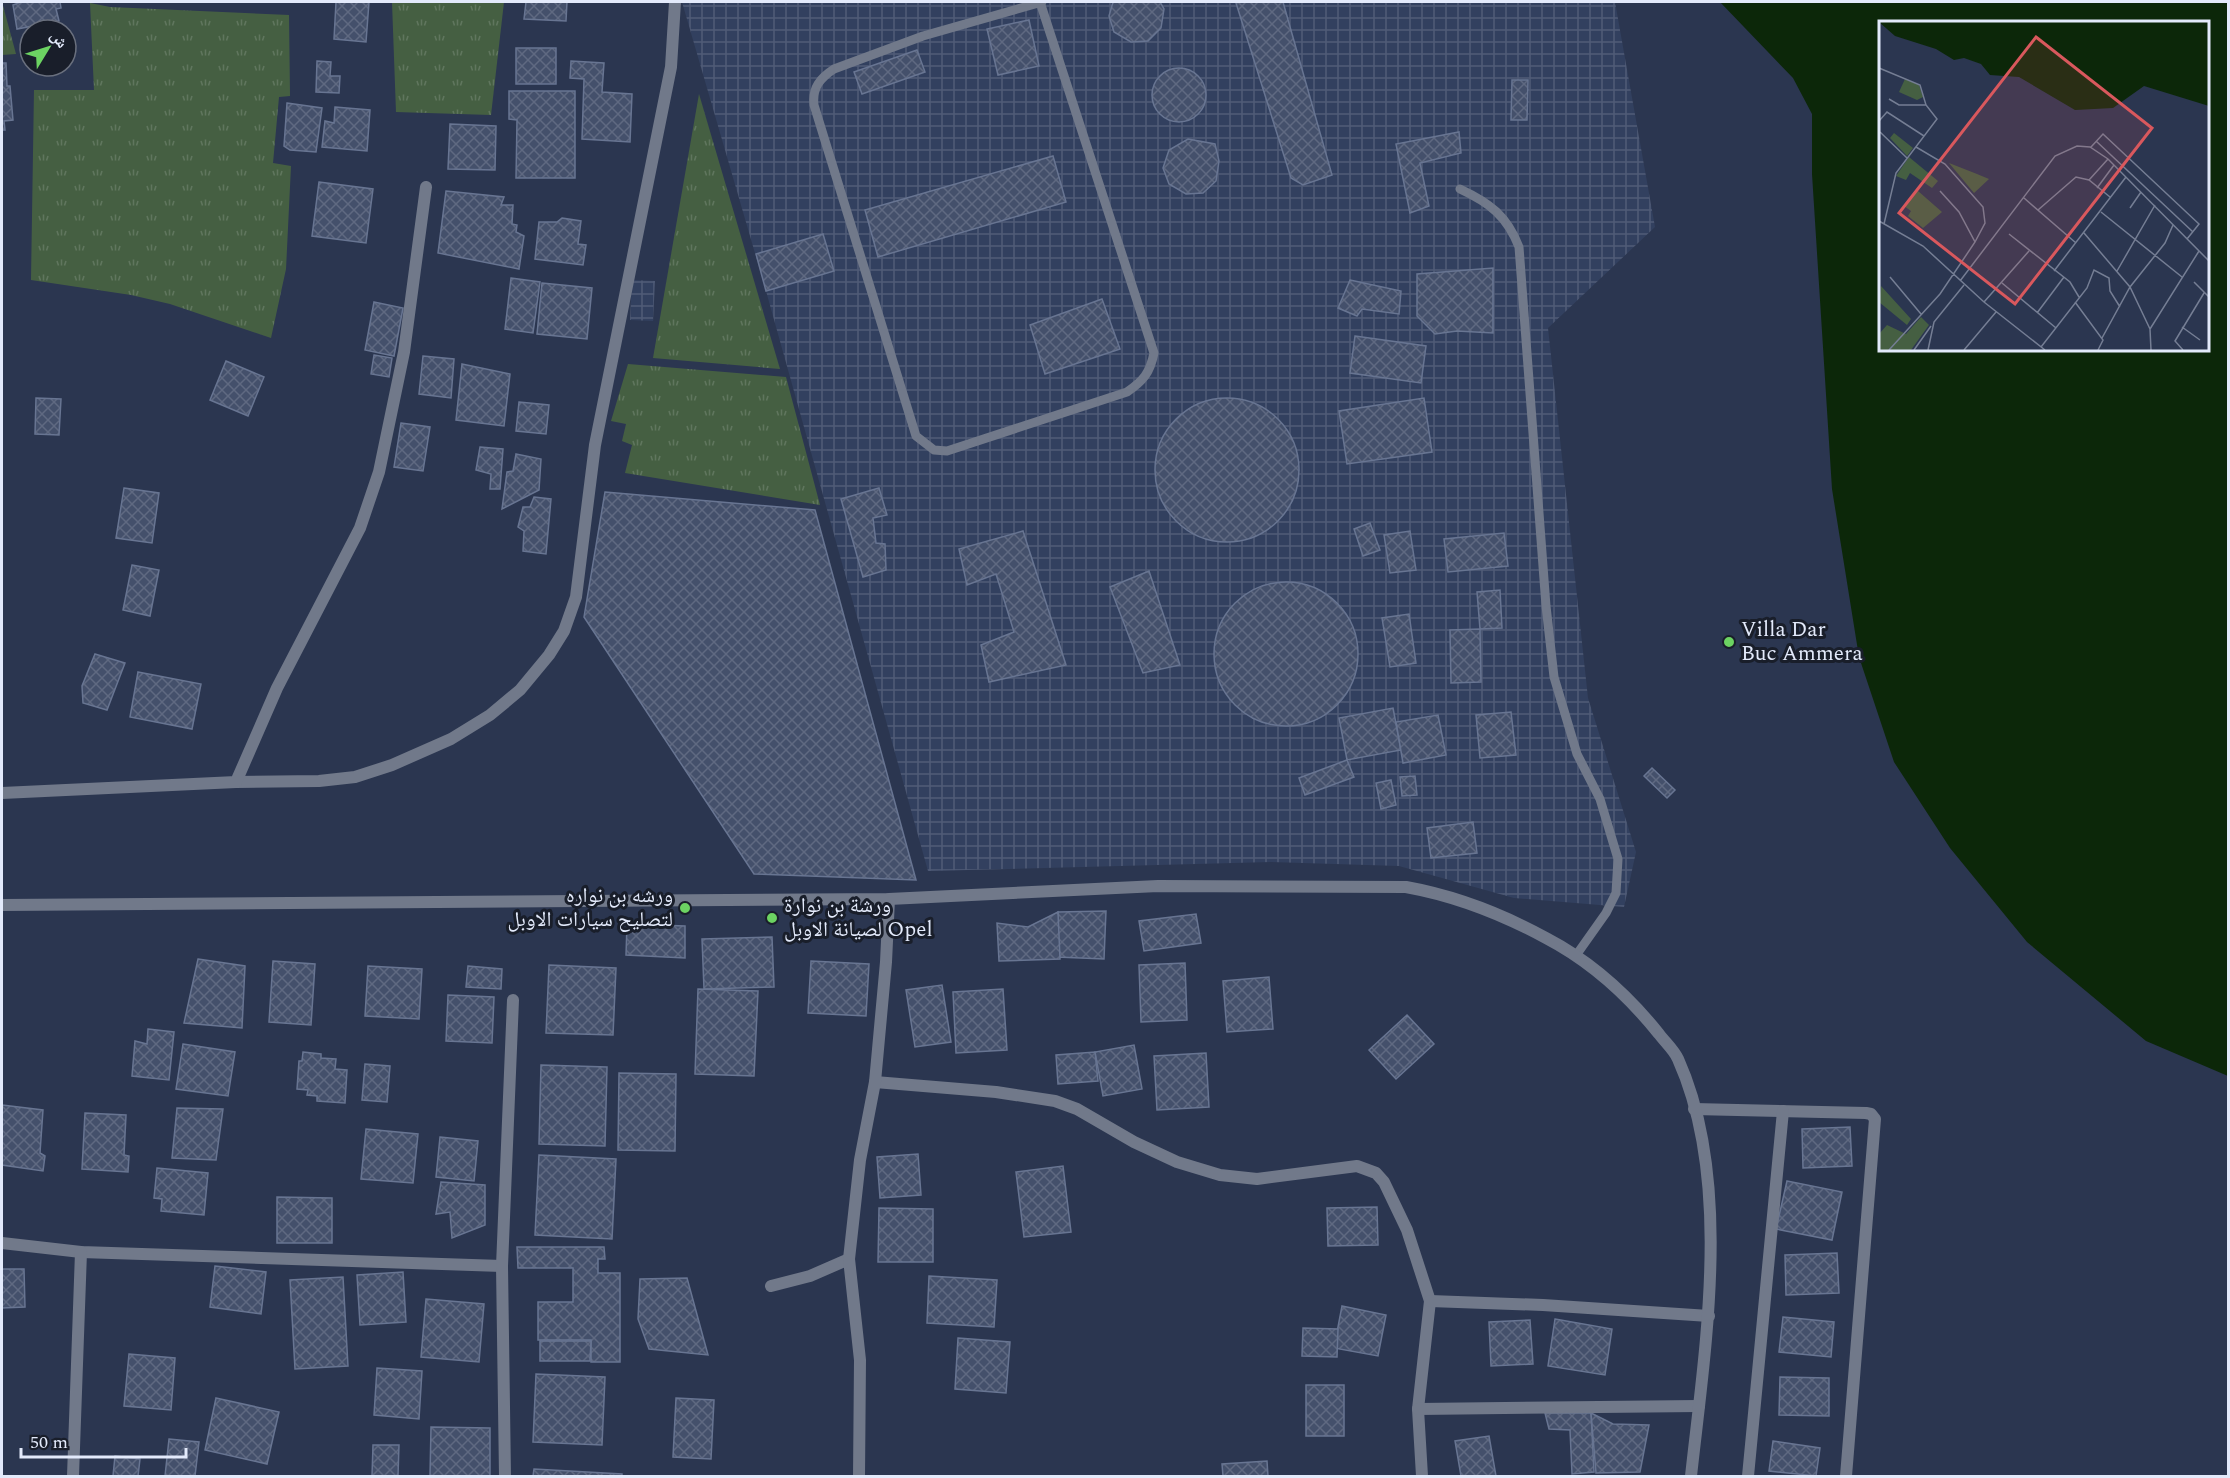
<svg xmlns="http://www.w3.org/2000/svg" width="2230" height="1478" font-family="Spectral,'Noto Naskh Arabic',serif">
	<defs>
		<pattern id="industrial-grid" width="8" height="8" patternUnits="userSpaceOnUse" patternTransform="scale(1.5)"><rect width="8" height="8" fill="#32405f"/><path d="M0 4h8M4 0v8" fill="none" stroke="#505c77"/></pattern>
		<pattern id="grass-tufts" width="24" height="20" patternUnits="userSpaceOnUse" patternTransform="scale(1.5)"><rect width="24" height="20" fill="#455f42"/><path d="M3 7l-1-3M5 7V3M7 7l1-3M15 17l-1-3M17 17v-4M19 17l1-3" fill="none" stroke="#60765e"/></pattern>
		<pattern id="building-cross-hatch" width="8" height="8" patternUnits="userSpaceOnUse" patternTransform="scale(1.5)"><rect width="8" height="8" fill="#44506b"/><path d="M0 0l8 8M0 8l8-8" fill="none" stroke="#5f6981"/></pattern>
	</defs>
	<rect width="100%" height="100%" fill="#2b3650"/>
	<g fill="url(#industrial-grid)">
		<path d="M 682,2 L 1615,2 L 1655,227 L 1548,328 L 1588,698 L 1636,852 L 1624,907 L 1514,898 L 1399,866 L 1271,862 L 928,871 L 766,291 Z"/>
		<path d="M 632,280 L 655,281 L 653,321 L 630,320 Z"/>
	</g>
	<g fill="url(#grass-tufts)">
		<path d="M 2,2 L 16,54 L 2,55 Z"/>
		<path d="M 392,2 L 504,2 L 491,115 L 396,112 Z"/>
		<path d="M 90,3 L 110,7 L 289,15 L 290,96 L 279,97 L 273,163 L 291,166 L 286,269 L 271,338 L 170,304 L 131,295 L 31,280 L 34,90 L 94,90 Z"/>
		<path d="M 699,94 L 780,369 L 653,358 Z"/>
		<path d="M 628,364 L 786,377 L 820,505 L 625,473 L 632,445 L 622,441 L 626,424 L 611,421 Z"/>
	</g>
	<path fill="#0c2709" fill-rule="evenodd" d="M 1720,2 L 2228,2 L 2228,1076 L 2146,1041 L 2027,942 L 1950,848 L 1894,762 L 1859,657 L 1832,489 L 1812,174 L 1812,114 L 1793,78 ZM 1880,22 L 2208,22 L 2208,350 L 1880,350 Z"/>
	<g fill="url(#building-cross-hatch)" stroke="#687592" stroke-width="1.5">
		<path d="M 21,2 L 60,2 L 61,8 L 56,9 L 59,21 L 17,29 L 13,5 Z"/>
		<path d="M 336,2 L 369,2 L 366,42 L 334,39 Z"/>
		<path d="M 526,2 L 567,2 L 566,21 L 524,19 Z"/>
		<path d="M 1113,2 L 1160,2 L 1164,9 L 1161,28 L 1148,41 L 1131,42 L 1114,32 L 1109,16 Z"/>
		<path d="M 1240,2 L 1283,2 L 1332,175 L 1303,185 L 1291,178 L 1236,3 Z"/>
		<path d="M 1029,20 L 1039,66 L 998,75 L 987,29 Z"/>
		<rect x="516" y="48" width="40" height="36"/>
		<path d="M 917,50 L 925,72 L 862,94 L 854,72 Z"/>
		<path d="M 317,61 L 331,62 L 330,76 L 340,76 L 339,93 L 316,92 Z"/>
		<path d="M 571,61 L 604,63 L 602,92 L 632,94 L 630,142 L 582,139 L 584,79 L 570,78 Z"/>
		<path d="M 2,63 L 6,63 L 7,86 L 10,86 L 13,120 L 4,121 L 5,130 L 2,130 Z"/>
		<circle cx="1179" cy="95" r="27"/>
		<path d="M 1512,80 L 1528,80 L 1527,120 L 1511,120 Z"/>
		<path d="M 509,91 L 575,91 L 575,178 L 516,178 L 517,120 L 509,119 Z"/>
		<path d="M 287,103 L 322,108 L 316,152 L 290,150 L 284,146 Z"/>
		<path d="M 335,107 L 370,110 L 367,151 L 322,147 L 325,121 L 334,123 Z"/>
		<path d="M 450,124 L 496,126 L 495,170 L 448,169 Z"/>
		<path d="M 1459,132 L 1461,153 L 1420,163 L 1429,206 L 1410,213 L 1396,144 Z"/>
		<path d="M 1188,139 L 1215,144 L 1219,161 L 1216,181 L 1203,193 L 1186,194 L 1169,184 L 1163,168 L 1169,150 Z"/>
		<path d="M 1053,156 L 1066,202 L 878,257 L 865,210 Z"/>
		<path d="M 319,182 L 373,189 L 366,243 L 312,236 Z"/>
		<path d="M 446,191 L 504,197 L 501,205 L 513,205 L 512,224 L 517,225 L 516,232 L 524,236 L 519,269 L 438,253 Z"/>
		<path d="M 562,218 L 581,221 L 578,244 L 586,245 L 583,265 L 535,259 L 539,222 L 557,222 Z"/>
		<path d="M 823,234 L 834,271 L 766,291 L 756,254 Z"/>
		<path d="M 1493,268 L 1493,333 L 1457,331 L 1435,334 L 1417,316 L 1417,274 Z"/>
		<path d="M 511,278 L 540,282 L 533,333 L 505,329 Z"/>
		<path d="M 1350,280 L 1401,291 L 1399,314 L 1362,309 L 1357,316 L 1338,308 Z"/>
		<path d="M 542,283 L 592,288 L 587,339 L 537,334 Z"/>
		<path d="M 1102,299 L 1120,349 L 1045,374 L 1030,325 Z"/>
		<path d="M 374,302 L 403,308 L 394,356 L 365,350 Z"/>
		<path d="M 1355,336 L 1426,346 L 1421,383 L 1350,373 Z"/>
		<path d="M 374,355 L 392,358 L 389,377 L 371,374 Z"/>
		<path d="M 423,356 L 454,359 L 451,398 L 419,394 Z"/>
		<path d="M 226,361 L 264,377 L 248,416 L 210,400 Z"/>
		<path d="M 462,364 L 510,374 L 504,426 L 456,420 Z"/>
		<path d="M 36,398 L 61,399 L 59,435 L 35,434 Z"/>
		<path d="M 1424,398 L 1432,452 L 1347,464 L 1339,411 Z"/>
		<circle cx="1227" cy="470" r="72"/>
		<path d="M 519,402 L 549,405 L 546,434 L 516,431 Z"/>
		<path d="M 401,423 L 430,427 L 423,471 L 394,467 Z"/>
		<path d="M 480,447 L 503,449 L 500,489 L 490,489 L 491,474 L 476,470 Z"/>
		<path d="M 516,454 L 541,459 L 539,490 L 502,509 L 507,472 L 513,471 Z"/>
		<path d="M 124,488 L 159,493 L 152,543 L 116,538 Z"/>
		<path d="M 879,488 L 887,515 L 873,518 L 876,543 L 885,544 L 886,570 L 863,577 L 841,499 Z"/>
		<path d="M 605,492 L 815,510 L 916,880 L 754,874 L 584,617 Z"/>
		<path d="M 534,497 L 551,499 L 546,554 L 523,551 L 524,531 L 518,527 L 523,507 L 530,507 Z"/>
		<path d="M 1370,523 L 1380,550 L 1363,556 L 1354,529 Z"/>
		<path d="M 1023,531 L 1066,665 L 989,682 L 981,645 L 1014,632 L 996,574 L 967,585 L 959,549 Z"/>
		<path d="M 1410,531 L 1416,570 L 1390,573 L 1384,535 Z"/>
		<path d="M 1504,533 L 1508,566 L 1448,572 L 1444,539 Z"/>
		<path d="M 132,565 L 159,570 L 150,616 L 123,610 Z"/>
		<path d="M 1149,571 L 1180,665 L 1143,673 L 1110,587 Z"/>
		<circle cx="1286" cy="654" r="72"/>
		<path d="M 1500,590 L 1502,628 L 1480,629 L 1477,592 Z"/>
		<path d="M 1409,614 L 1416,663 L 1390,667 L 1382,618 Z"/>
		<path d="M 1480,629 L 1481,682 L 1451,683 L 1450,630 Z"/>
		<path d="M 95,654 L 125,663 L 107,710 L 83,703 L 82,686 Z"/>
		<path d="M 138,672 L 201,684 L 192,729 L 130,717 Z"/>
		<path d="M 1393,708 L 1401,750 L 1347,760 L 1339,718 Z"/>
		<path d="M 1511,712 L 1516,755 L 1480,758 L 1476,715 Z"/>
		<path d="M 1438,715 L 1446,755 L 1403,763 L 1396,722 Z"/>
		<path d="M 1347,760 L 1354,777 L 1305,795 L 1299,778 Z"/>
		<path d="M 1652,768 L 1675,790 L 1667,798 L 1644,776 Z"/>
		<path d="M 1415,776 L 1417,795 L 1402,796 L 1400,777 Z"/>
		<path d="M 1391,780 L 1396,805 L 1381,809 L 1376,783 Z"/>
		<path d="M 1473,822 L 1477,853 L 1431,858 L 1427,828 Z"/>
		<path d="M 1106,911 L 1104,959 L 1057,957 L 1058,912 Z"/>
		<path d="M 1058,912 L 1060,959 L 999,961 L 997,923 L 1028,927 Z"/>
		<path d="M 1196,914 L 1201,943 L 1144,951 L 1139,921 Z"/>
		<path d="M 627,924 L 685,926 L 685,958 L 626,955 Z"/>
		<path d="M 772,937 L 774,987 L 704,989 L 702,939 Z"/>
		<path d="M 198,959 L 245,966 L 242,1028 L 184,1023 Z"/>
		<path d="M 273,961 L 315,964 L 311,1025 L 269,1022 Z"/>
		<path d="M 811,961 L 869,964 L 866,1016 L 808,1013 Z"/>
		<path d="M 1185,963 L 1187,1020 L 1141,1022 L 1139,965 Z"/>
		<path d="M 549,965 L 616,968 L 613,1035 L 546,1033 Z"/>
		<path d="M 368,966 L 422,969 L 419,1019 L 365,1016 Z"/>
		<path d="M 468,966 L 502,969 L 501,989 L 466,987 Z"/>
		<path d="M 1269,977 L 1273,1029 L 1227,1032 L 1223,981 Z"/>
		<path d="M 942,985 L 951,1042 L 915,1047 L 906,990 Z"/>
		<path d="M 698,989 L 758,991 L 754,1076 L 695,1074 Z"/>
		<path d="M 1003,989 L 1007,1050 L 956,1053 L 953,992 Z"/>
		<path d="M 448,995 L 494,997 L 492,1043 L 446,1041 Z"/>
		<path d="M 1407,1015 L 1434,1044 L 1396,1079 L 1369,1050 Z"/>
		<path d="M 148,1029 L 174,1032 L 169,1080 L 132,1076 L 135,1041 L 147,1044 Z"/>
		<path d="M 183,1044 L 235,1052 L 228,1096 L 176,1089 Z"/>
		<path d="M 1134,1045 L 1142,1089 L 1103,1096 L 1095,1052 Z"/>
		<path d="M 303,1052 L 321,1054 L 321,1058 L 336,1059 L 335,1069 L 347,1070 L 345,1103 L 317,1101 L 317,1096 L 307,1095 L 308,1090 L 297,1089 L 299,1061 L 302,1061 Z"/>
		<path d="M 1095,1052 L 1098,1081 L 1058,1084 L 1056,1055 Z"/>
		<path d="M 1206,1053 L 1209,1107 L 1157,1110 L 1154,1056 Z"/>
		<path d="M 365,1064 L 390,1066 L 387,1102 L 362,1100 Z"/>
		<path d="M 541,1065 L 607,1067 L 605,1146 L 539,1144 Z"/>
		<path d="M 619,1073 L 676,1074 L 675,1151 L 618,1150 Z"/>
		<path d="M 2,1105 L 43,1110 L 40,1153 L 45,1156 L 43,1171 L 2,1165 Z"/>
		<path d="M 177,1108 L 223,1109 L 216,1160 L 172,1158 Z"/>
		<path d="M 85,1113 L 126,1115 L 124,1155 L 129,1156 L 128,1172 L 82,1169 Z"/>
		<path d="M 1850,1127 L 1852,1166 L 1803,1168 L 1802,1129 Z"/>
		<path d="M 366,1129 L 418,1134 L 413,1183 L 361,1179 Z"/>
		<path d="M 440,1137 L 478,1141 L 474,1181 L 436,1177 Z"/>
		<path d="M 918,1154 L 921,1195 L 880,1198 L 877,1157 Z"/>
		<path d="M 539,1155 L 616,1159 L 612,1239 L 535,1235 Z"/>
		<path d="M 1063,1166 L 1071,1232 L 1024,1237 L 1016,1172 Z"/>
		<path d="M 157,1168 L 208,1173 L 204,1215 L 161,1211 L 162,1199 L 154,1198 Z"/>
		<path d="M 1787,1181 L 1842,1192 L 1832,1240 L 1776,1229 Z"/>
		<path d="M 441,1182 L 485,1185 L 485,1225 L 452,1238 L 450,1212 L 436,1214 Z"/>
		<path d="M 277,1197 L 332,1198 L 332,1243 L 277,1243 Z"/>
		<path d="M 1377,1207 L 1378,1245 L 1328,1246 L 1327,1208 Z"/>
		<path d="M 879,1208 L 933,1209 L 933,1262 L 878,1262 Z"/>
		<path d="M 517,1247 L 604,1247 L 605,1259 L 598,1259 L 598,1273 L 620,1273 L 620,1362 L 591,1362 L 591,1340 L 538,1340 L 538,1302 L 573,1302 L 573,1268 L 518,1268 Z"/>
		<path d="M 1837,1253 L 1839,1293 L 1786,1295 L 1785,1255 Z"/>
		<path d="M 215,1266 L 266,1272 L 261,1314 L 210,1307 Z"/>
		<path d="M 2,1269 L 24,1269 L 25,1307 L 2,1308 Z"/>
		<path d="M 403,1272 L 406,1322 L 360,1325 L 357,1275 Z"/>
		<path d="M 929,1276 L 997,1280 L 994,1327 L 927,1323 Z"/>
		<path d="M 343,1277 L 348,1366 L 295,1369 L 290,1280 Z"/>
		<path d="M 687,1278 L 708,1355 L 649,1349 L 638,1319 L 640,1279 Z"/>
		<path d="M 426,1299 L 484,1304 L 479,1362 L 421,1357 Z"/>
		<path d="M 1342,1306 L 1386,1315 L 1378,1356 L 1334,1348 Z"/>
		<path d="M 1783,1317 L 1834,1322 L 1831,1357 L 1779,1352 Z"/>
		<path d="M 1555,1319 L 1612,1329 L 1605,1375 L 1548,1366 Z"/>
		<path d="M 1530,1320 L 1533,1364 L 1491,1366 L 1489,1322 Z"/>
		<path d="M 1303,1328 L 1338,1329 L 1337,1357 L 1302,1356 Z"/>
		<path d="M 958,1338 L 1010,1342 L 1006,1393 L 955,1389 Z"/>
		<path d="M 540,1341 L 591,1341 L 590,1361 L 540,1361 Z"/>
		<path d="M 129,1354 L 175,1358 L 171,1410 L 124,1406 Z"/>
		<path d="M 377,1368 L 422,1371 L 419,1419 L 374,1415 Z"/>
		<path d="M 536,1374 L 605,1377 L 602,1445 L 533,1442 Z"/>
		<path d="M 1780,1377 L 1829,1378 L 1829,1416 L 1779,1415 Z"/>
		<rect x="1306" y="1385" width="38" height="51"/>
		<path d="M 216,1398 L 279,1412 L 267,1464 L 205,1450 Z"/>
		<path d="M 676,1398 L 714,1400 L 711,1459 L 673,1457 Z"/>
		<path d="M 1545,1413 L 1591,1413 L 1594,1472 L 1572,1474 L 1570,1430 L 1549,1429 Z"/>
		<path d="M 1591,1413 L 1613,1424 L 1649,1425 L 1640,1472 L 1596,1473 Z"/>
		<path d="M 431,1427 L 490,1428 L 490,1476 L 430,1476 Z"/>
		<path d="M 1489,1436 L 1496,1476 L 1461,1476 L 1455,1441 Z"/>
		<path d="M 169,1439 L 199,1442 L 195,1476 L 165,1476 Z"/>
		<path d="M 1773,1441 L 1820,1448 L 1816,1476 L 1769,1471 Z"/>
		<path d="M 373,1445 L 399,1445 L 398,1476 L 372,1476 Z"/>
		<path d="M 115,1456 L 140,1459 L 138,1476 L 113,1476 Z"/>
		<path d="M 1267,1461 L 1268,1476 L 1223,1476 L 1222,1464 Z"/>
		<path d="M 534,1469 L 622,1474 L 622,1476 L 533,1476 Z"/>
	</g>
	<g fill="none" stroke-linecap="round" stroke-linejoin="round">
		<g stroke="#71798a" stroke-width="9">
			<path d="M 1040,2 L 1154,353 C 1150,373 1143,381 1127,392 L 947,451 L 934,450 L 916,436 L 814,105 C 812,88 820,78 834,69 L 923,36 L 1042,2"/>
			<path d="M 1460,189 C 1490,203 1507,216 1519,247 L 1546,606 L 1554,677 L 1577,754 L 1600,799 L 1618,859 L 1616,893 L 1606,913 L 1577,954"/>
		</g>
		<g stroke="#71798a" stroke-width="12">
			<path d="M 236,782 L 319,781 L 355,777 L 392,765 L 451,739 L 490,715 L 520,690 L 549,655 L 564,631 L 576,597 L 595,445 L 671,67 L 675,2"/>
			<path d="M 2,793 L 236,782 L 277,688 L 360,528 L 379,472 L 404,352 L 426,187"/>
			<path d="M 875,1082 L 996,1092 L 1055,1101 L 1077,1109 L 1134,1142 L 1177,1162 L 1220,1175 L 1257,1179 L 1357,1166 L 1376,1173 L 1384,1182 L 1407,1230 L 1430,1301 L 1418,1409 L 1422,1476"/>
			<path d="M 1694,1109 L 1866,1113 L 1871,1114 L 1875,1119 L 1846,1476"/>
			<path d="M 2,1243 L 81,1252 L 502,1266"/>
			<path d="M 771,1286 L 810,1276 L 849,1259"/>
			<path d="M 1430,1301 L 1543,1305 L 1709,1316"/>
			<path d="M 1418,1409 L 1699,1406"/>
			<path d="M 73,1476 L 81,1252"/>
			<path d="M 505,1476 L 502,1266 L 513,1000"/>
			<path d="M 859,1476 L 860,1360 L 849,1259 L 860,1160 L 875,1082 L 886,962 L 889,899"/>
			<path d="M 1748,1476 L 1783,1111"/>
		</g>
		<path stroke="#71798a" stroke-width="12" d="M 2,905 L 889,899 L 1158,886 L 1406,887 C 1456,896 1502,914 1546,938 C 1592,962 1627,994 1659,1034 C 1665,1042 1674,1050 1678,1059 C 1733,1181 1705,1348 1691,1476"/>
	</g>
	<g fill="#6cd362" stroke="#191e2a" stroke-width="2">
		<circle cx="1729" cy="642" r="6"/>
		<circle cx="685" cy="908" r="6"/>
		<circle cx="772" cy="918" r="6"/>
	</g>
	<g text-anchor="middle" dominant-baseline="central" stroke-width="6" stroke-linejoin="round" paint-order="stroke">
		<g font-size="21" fill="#e3eafb" stroke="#191e2a" text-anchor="start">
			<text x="1741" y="630">Villa Dar<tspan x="1741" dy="24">Buc Ammera</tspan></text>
			<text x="673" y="896" text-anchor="end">ورشه بن نواره<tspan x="673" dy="24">لتصليح سيارات الاوبل</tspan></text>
			<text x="784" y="906">ورشة بن نوارة<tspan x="784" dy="24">لصيانة الاوبل Opel</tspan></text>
		</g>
	</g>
	<g transform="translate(1879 21)">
		<rect width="330" height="330" fill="#2b3650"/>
		<path d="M 26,58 L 40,64 L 44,76 L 38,79 L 20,71 ZM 15,112 L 34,127 L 28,135 L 11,117 ZM 30,136 L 59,160 L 53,167 L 31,152 L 27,159 L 17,155 ZM 70,142 L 98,153 L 110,158 L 95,172 ZM 39,170 L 63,191 L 44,207 L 29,195 L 32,190 L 25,185 ZM 2,265 L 32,298 L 28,304 L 0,281 ZM 42,296 L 50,304 L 32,329 L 0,329 L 0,313 L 8,304 L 27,313 Z" fill="#455f42"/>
		<path d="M 0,1 L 330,1 L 330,85 L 265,65 L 234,87 L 196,89 L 140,56 L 111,54 L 102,43 L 85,37 L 75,39 L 57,28 L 16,15 Z" fill="#0c2709"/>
		<path fill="none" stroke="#757e94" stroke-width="1.5" d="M 0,47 L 41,64 L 47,84 L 58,98 L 17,152 L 5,203M 10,78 L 20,84 L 47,84M 0,100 L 8,91 L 45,115M 1,111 L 28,137M 217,120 L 314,211M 37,126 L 66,143 L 104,186 L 106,202 L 96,221M 212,126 L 224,113 L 320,203 L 308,218M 210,159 L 229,138M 218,167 L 235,144M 145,177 L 197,222M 251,187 L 262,171M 159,189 L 197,156 L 210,159 L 231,176M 222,191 L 303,256M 0,200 L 44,225 L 105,281 L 166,329M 205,212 L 251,266 L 271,308M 130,213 L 191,261 L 200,276M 175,250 L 247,156M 238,250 L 276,184M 11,256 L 42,293M 81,260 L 176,135 L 198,125 L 211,126 L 229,138 L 330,240M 315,261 L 330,276M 123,262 L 177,307M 105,281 L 150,230M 196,281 L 224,319 L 219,329M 158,292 L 185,256M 303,306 L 321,319M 223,317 L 251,266 L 286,222 L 294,204M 162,326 L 208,267 L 215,249 L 230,257 L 231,270 L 241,286M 10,329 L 61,273 L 96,221 L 80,191 L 61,170M 35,329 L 52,305M 49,329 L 55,301 L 85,264M 85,329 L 117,291M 272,329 L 271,308 L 320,230M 304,329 L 296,320 L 325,272"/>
		<path fill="#d9585d" fill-opacity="0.15" stroke="#d9585d" stroke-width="3" d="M 157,16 L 273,107 L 136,283 L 20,192 Z"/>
		<rect width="330" height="330" fill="none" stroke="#e3eafb" stroke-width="3"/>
	</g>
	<rect width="2230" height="1478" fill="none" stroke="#e3eafb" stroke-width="6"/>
	<g transform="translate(48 48) rotate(52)"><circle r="28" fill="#191e2a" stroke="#6a707e" stroke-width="1.5"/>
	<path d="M0-4.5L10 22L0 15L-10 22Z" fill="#6cd362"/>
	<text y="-9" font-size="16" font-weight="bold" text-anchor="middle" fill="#e3eafb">ش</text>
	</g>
	<path d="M21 1448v9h165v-9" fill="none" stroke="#e3eafb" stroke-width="3"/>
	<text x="30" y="1448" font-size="18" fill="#e3eafb" stroke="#191e2a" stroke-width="4.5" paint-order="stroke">50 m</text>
</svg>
